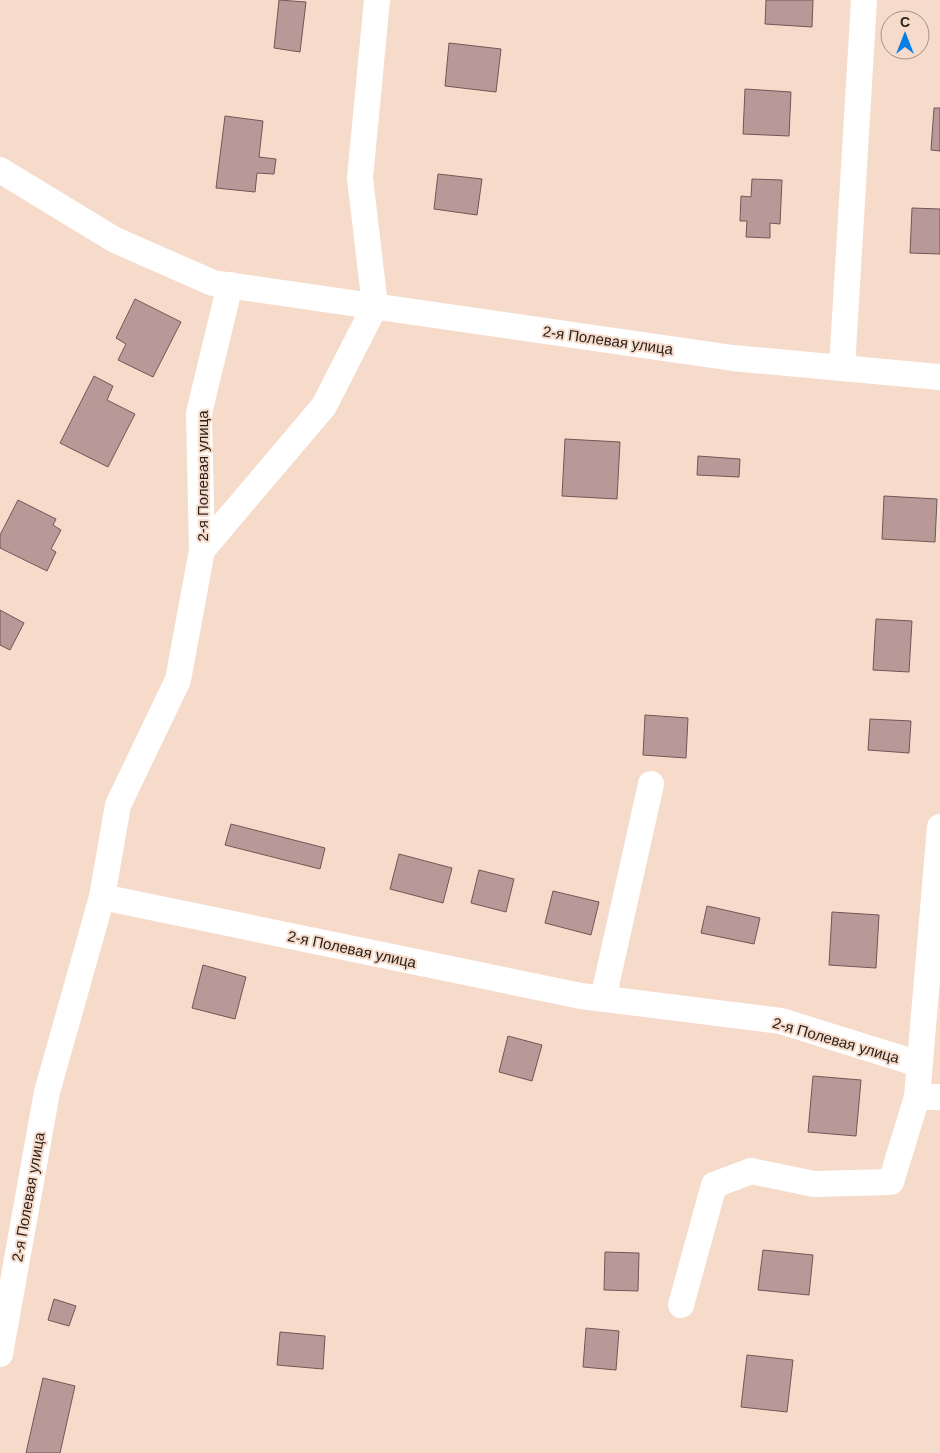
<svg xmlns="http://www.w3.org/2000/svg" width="940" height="1453" font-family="Arial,sans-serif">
	<rect width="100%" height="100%" fill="#f6dbcb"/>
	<g fill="#b89998" stroke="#725655">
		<path d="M 279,0 L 306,2 L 300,52 L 274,48 Z"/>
		<path d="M 766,0 L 813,0 L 812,27 L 765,24 Z"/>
		<path d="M 449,43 L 501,49 L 496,92 L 445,86 Z"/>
		<path d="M 745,89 L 791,92 L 789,136 L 743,134 Z"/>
		<path d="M 934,108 L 940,108 L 940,151 L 931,150 Z"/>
		<path d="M 225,116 L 263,121 L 259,157 L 276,159 L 274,174 L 257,173 L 255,192 L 216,188 Z"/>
		<path d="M 438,174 L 482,179 L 477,215 L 434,209 Z"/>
		<path d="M 752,179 L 782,180 L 780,224 L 770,223 L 770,238 L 746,237 L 747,221 L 740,221 L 741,196 L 751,197 Z"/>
		<path d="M 912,208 L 940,209 L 940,254 L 910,253 Z"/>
		<path d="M 135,299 L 181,322 L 153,377 L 118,360 L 126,344 L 116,338 Z"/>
		<path d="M 94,376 L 113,386 L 107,400 L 135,414 L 108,467 L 60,443 Z"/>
		<path d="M 565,439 L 620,442 L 617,499 L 562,496 Z"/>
		<path d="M 698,456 L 740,459 L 739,477 L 697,475 Z"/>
		<path d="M 884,496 L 937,499 L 935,542 L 882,539 Z"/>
		<path d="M 18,500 L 56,519 L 53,525 L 61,530 L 51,549 L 56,552 L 47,571 L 0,548 L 0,535 Z"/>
		<path d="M 0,610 L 24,623 L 10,650 L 0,645 Z"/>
		<path d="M 876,619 L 912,621 L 909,672 L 873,670 Z"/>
		<path d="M 645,715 L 688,718 L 686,758 L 643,755 Z"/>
		<path d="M 870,719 L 911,721 L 909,753 L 868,750 Z"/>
		<path d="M 231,824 L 325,848 L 320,869 L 225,845 Z"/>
		<path d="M 399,854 L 452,868 L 443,903 L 390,889 Z"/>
		<path d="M 479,870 L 514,879 L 506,912 L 471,903 Z"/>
		<path d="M 553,891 L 599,902 L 591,935 L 545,923 Z"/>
		<path d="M 707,906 L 760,918 L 754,944 L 701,933 Z"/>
		<path d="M 832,912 L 879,915 L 876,968 L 829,965 Z"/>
		<path d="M 203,965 L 246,977 L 235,1019 L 192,1008 Z"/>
		<path d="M 508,1036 L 542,1045 L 532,1081 L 499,1072 Z"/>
		<path d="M 813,1076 L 861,1080 L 856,1136 L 808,1132 Z"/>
		<path d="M 763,1250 L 813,1255 L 809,1295 L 758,1290 Z"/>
		<path d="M 605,1252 L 639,1253 L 638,1291 L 604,1290 Z"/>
		<path d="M 54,1299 L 76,1306 L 69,1326 L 48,1320 Z"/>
		<path d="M 586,1328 L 619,1331 L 616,1370 L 583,1367 Z"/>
		<path d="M 280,1332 L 325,1336 L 323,1369 L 277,1365 Z"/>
		<path d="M 747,1355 L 793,1360 L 787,1412 L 741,1407 Z"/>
		<path d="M 43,1378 L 75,1386 L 60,1453 L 26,1453 Z"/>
	</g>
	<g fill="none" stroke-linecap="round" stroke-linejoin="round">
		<g stroke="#fff" stroke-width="26">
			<path d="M 0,170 L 115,240 L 213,283 L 733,358 L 940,377"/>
			<path d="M 842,368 L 864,0"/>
			<path d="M 202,550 L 324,406 L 375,306 L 360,178 L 377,0"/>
			<path d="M 102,897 L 581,996 L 781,1021 L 919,1064"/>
			<path d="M 603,999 L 651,784"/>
			<path d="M 917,1097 L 940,1097"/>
			<path d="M 681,1305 L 714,1185 L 751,1171 L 814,1184 L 891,1182 L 917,1097 L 940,827"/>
			<path d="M 0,1354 L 47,1092 L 102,897 L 118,805 L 178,680 L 202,550 L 199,413 L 230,285"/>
		</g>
	</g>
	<g text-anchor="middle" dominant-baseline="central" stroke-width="4" stroke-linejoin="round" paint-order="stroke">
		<g font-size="15" fill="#281f19" stroke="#f6dbcb">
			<text transform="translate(608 340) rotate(8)">2-я Полевая улица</text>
			<text transform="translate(202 476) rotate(-90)">2-я Полевая улица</text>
			<text transform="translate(352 949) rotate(12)">2-я Полевая улица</text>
			<text transform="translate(836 1040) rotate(16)">2-я Полевая улица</text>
			<text transform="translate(28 1197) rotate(-80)">2-я Полевая улица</text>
		</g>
	</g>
	<g transform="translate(905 35)"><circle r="24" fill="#f6dbcb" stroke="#a49084"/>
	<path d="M0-4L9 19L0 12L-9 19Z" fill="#097ee5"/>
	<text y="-8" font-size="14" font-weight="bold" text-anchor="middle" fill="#281f19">С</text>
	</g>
</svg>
